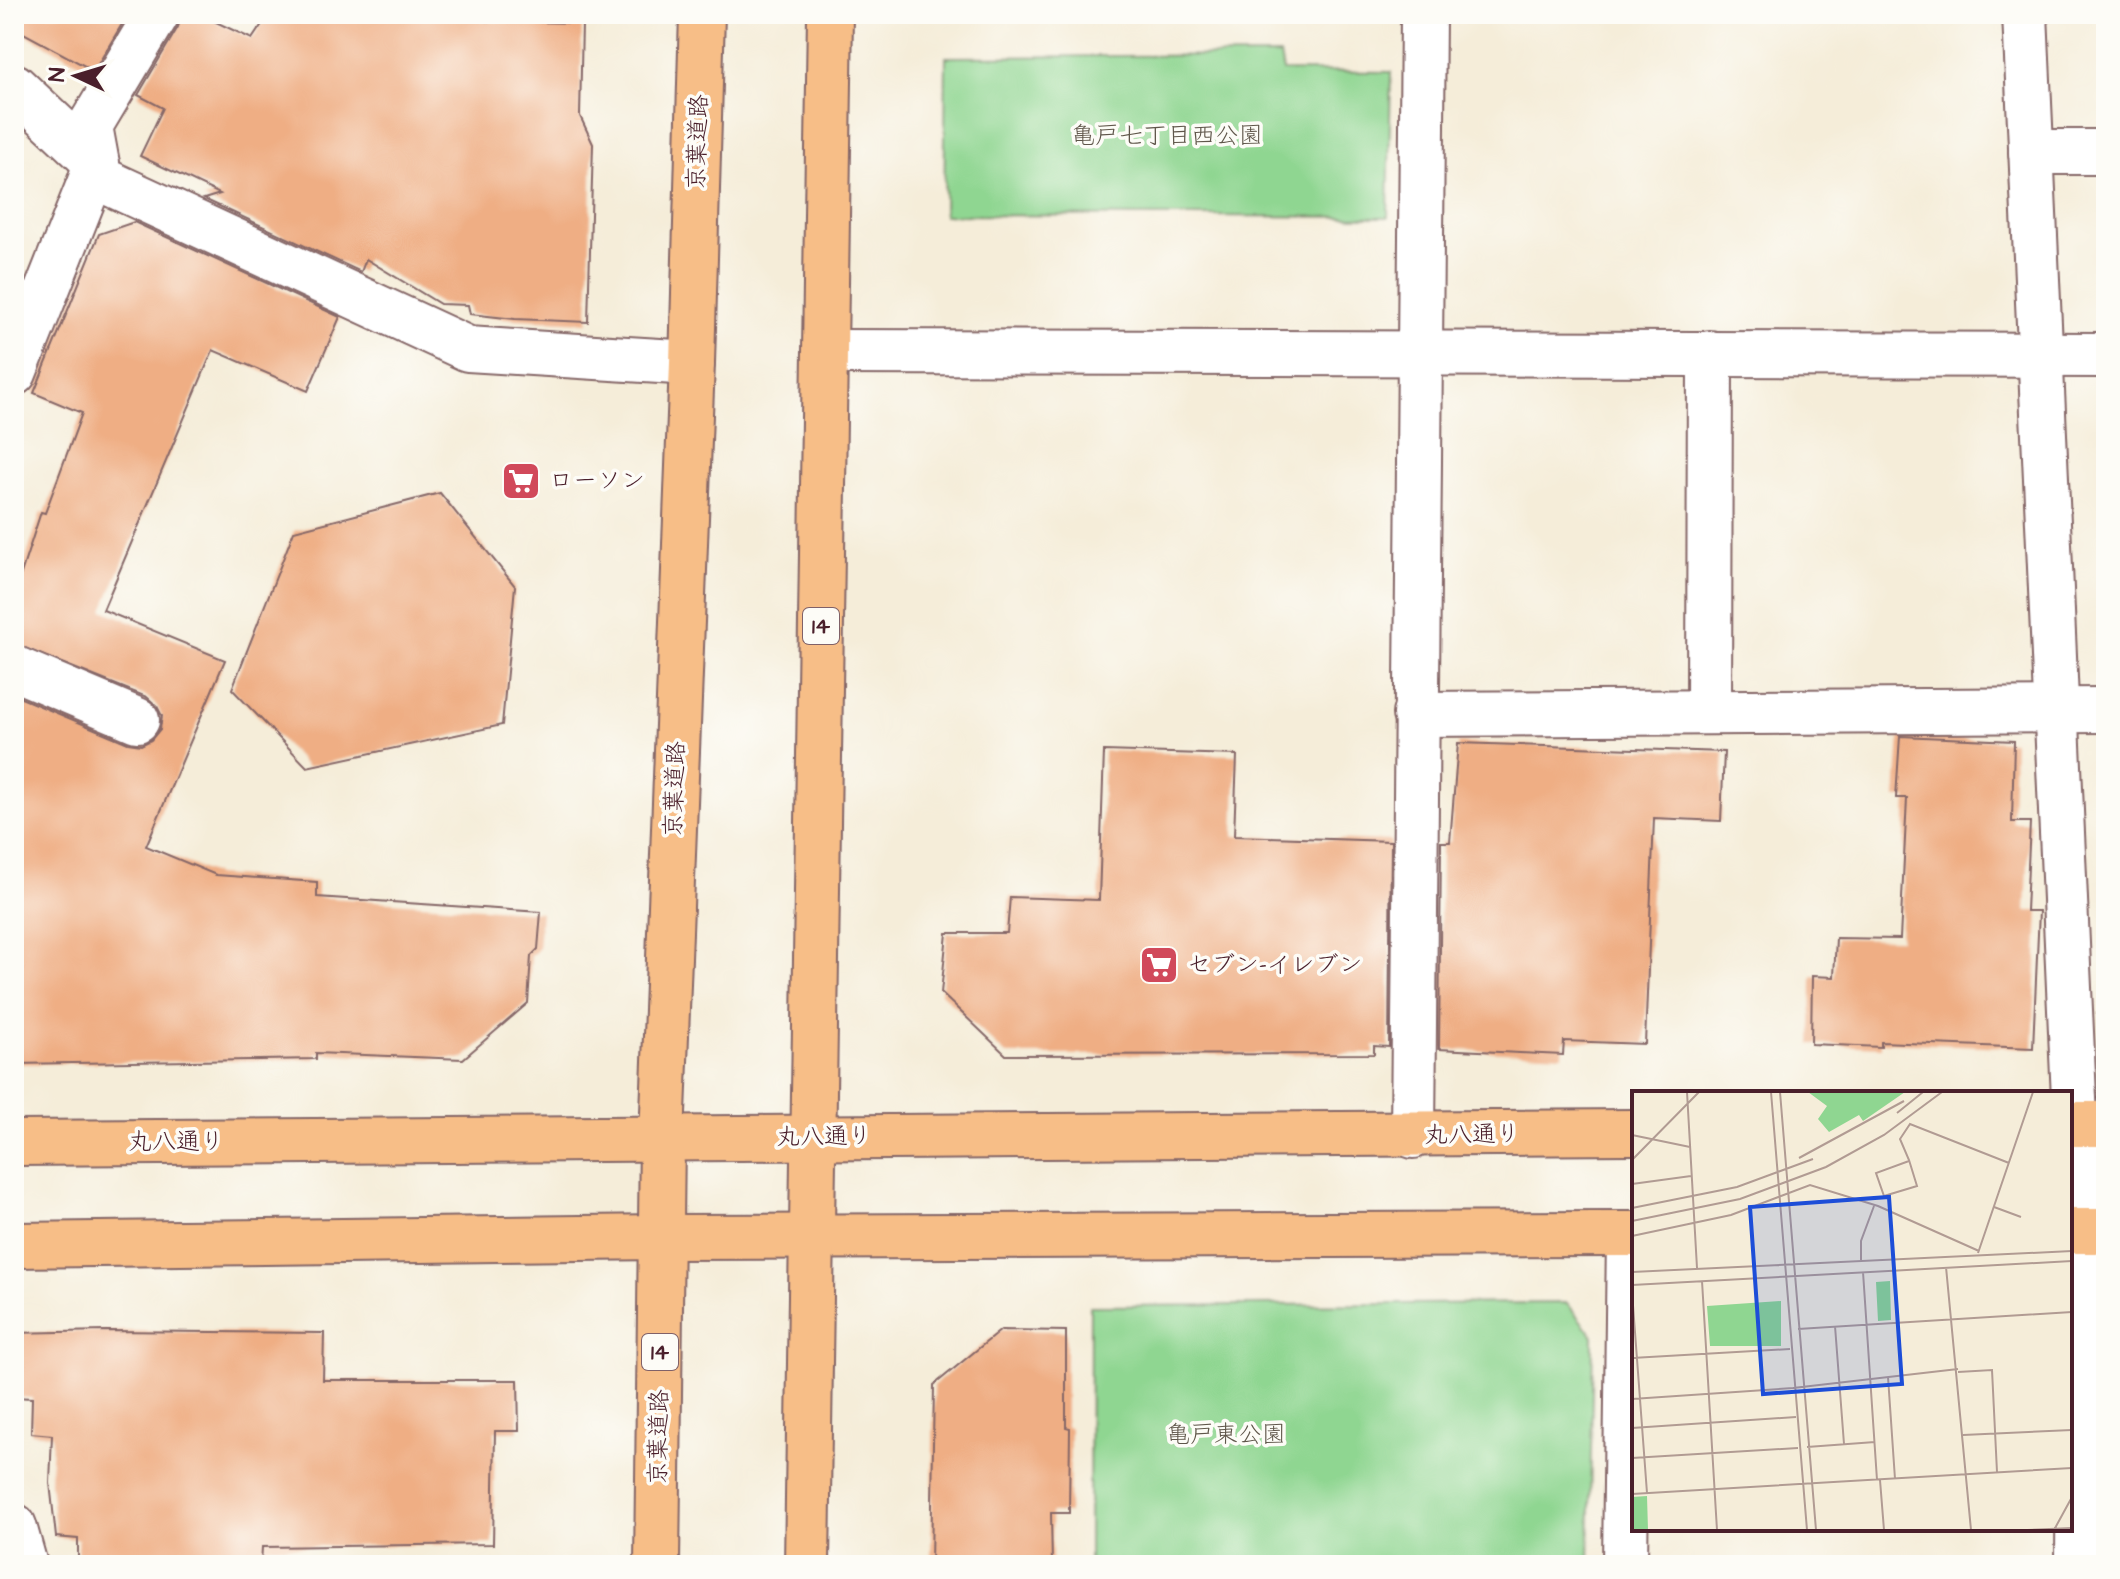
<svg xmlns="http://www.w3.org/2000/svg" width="2120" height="1579" font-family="'Architects Daughter','Klee One',sans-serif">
	<rect width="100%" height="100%" fill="#fdfcf7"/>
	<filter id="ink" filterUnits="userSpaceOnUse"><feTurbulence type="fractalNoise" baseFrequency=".0125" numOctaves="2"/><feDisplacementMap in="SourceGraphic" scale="16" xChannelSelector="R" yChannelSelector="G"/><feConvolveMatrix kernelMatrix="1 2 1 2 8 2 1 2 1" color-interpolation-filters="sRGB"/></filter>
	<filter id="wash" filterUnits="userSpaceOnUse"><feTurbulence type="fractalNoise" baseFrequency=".006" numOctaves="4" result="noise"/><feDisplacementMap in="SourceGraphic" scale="32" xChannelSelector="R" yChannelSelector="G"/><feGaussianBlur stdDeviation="1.8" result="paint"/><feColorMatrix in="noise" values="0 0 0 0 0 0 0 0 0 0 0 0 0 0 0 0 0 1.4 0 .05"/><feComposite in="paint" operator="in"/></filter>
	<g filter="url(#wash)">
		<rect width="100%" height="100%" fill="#f5edd9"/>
		<g fill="#8fd691" stroke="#6c7a5e" stroke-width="2">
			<path d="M 1280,55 L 1283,71 L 1391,72 L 1388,217 L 944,215 L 946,57 Z"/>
			<path d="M 1567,1303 L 1593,1336 L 1589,1565 L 1089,1565 L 1090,1306 Z"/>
		</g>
		<g id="blocks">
			<g fill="#efae84">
				<path d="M 14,14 L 128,14 L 94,71 L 14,28 Z"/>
				<path d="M 182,14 L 199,14 L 252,39 L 269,14 L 482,14 L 482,21 L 582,23 L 580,116 L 593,144 L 588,322 L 515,319 L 470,314 L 468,305 L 440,304 L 366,259 L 361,272 L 204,199 L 220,194 L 140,156 L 163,108 L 138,95 L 178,27 Z"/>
				<path d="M 134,222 L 340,317 L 308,391 L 213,350 L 103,610 L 225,660 L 146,846 L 216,875 L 317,882 L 317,897 L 541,912 L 538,949 L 531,956 L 528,1003 L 463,1059 L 316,1053 L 316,1059 L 14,1064 L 14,695 L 128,743 L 141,745 L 151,740 L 160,729 L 162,716 L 157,706 L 147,697 L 14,644 L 14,595 L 41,512 L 45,513 L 82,413 L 34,393 L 99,234 Z"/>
				<path d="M 440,493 L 515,586 L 502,725 L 307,767 L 232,689 L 294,531 Z"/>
				<path d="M 1900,736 L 2014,741 L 2012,822 L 2030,822 L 2026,911 L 2039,911 L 2033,1048 L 1881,1042 L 1881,1047 L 1811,1044 L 1812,976 L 1834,977 L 1836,938 L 1900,939 L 1907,798 L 1896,798 Z"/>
				<path d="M 1458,743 L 1724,752 L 1721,821 L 1654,818 L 1645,1044 L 1564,1041 L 1563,1055 L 1439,1049 L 1441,842 L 1450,842 Z"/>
				<path d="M 1104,751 L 1237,755 L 1234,836 L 1391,841 L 1389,1047 L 1374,1046 L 1374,1054 L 1006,1055 L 941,993 L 947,933 L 1007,933 L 1010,897 L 1099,900 Z"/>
				<path d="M 1001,1330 L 1066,1331 L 1066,1427 L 1070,1428 L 1069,1513 L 1051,1513 L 1052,1565 L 931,1565 L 934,1385 Z"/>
				<path d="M 106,1331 L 324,1333 L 323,1380 L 518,1380 L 519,1431 L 495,1431 L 493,1544 L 262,1547 L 261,1565 L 78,1565 L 78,1539 L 56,1537 L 50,1483 L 52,1435 L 31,1433 L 32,1398 L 14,1397 L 14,1333 Z"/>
			</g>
		</g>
	</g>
	<g filter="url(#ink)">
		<use href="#blocks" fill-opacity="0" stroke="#866768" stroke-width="2"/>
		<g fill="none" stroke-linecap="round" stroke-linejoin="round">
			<defs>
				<g id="minor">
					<path d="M 2025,14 L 2080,1231 L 2078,1565"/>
					<path d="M 14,86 L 97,164"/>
					<path d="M 2031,152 L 2106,152"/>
					<path d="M 92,175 L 468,349 L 692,363"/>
					<path d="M 826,352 L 2106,355"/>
					<path d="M 14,373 L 97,164 L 90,126 L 157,14"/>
					<path d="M 14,668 L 137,720"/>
					<path d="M 1709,712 L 1710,353"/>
					<path d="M 1415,714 L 2106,710"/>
					<path d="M 1413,1136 L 1423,14"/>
					<path d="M 14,1526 L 25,1565"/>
					<path d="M 1625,1565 L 1629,1234"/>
				</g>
				<g id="major">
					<path d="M 2070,1124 L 2106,1124"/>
					<path d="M 14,1143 L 1634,1132"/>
					<path d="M 2070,1231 L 2106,1231"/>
					<path d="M 14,1245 L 661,1237 L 1634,1234"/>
				</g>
				<g id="highway">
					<path d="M 657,1565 L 662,1139 L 692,363 L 702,14"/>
					<path d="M 807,1565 L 830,14"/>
				</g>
			</defs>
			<use href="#minor" stroke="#866768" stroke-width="48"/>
			<use href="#major" stroke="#866768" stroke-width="48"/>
			<use href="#highway" stroke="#866768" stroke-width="48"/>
			<use href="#minor" stroke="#fff" stroke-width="44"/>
			<use href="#major" stroke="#f7be87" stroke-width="44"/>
			<use href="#highway" stroke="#f7be87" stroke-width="44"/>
		</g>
	</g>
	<defs>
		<symbol id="supermarket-square" viewBox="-11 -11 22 22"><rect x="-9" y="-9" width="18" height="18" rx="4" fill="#d1495b" stroke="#fdfcf7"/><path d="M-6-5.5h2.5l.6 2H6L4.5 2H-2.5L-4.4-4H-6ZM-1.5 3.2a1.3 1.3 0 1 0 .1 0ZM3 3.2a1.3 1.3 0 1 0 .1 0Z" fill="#fff"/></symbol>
	</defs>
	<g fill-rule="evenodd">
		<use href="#supermarket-square" x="499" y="459" width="44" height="44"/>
		<use href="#supermarket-square" x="1137" y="943" width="44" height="44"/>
	</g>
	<g text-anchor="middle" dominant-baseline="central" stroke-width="7" stroke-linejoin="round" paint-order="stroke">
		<g fill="#fdfcf7" stroke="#806168" stroke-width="2">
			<rect x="803" y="608" width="36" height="36" rx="6"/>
			<rect x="642" y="1334" width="36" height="36" rx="6"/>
		</g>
		<g font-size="22" font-weight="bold" fill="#4a1f2b">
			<text x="821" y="626">14</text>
			<text x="660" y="1352">14</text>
		</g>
		<g font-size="24" fill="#5f564a" stroke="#fdfcf7">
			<text x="1167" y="136">亀戸七丁目西公園</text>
			<text x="1226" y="1435">亀戸東公園</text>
		</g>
		<g font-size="24" fill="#4a1f2b" stroke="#fdfcf7">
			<text transform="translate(698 142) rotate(-88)">京葉道路</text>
			<text transform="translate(675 789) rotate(-88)">京葉道路</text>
			<text transform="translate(1472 1135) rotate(-1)">丸八通り</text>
			<text transform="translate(824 1137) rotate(-1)">丸八通り</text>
			<text x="176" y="1142">丸八通り</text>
			<text transform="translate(659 1437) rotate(-89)">京葉道路</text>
		</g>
		<g font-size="24" fill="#4a1f2b" stroke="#fdfcf7" text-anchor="start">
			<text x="549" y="481">ローソン</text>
			<text x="1187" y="965">セブン-イレブン</text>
		</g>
	</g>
	<g transform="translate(1632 1091)">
		<rect width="440" height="440" fill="#f5edd9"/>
		<path d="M 176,1 L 273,1 L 231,30 L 227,24 L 197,41 L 186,28 L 195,15 ZM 258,190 L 259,229 L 246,230 L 244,191 ZM 149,210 L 149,255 L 78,255 L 75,215 ZM 15,405 L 16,439 L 0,439 L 0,406 Z" fill="#8fd691"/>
		<path fill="none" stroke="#b19b93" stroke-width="2" d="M 55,1 L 65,177M 139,1 L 175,439M 148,1 L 184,439M 265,22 L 291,1M 0,44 L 58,56M 167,67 L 272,10M 0,69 L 67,1M 277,70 L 244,82 L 252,105 L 285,95 L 277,69 L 268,48 L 278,33 L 377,72M 0,93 L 59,85M 362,116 L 389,126M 0,117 L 105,96 L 181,68M 0,130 L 108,108 L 194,76 L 252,44 L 310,1M 0,145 L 99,124 L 178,94 L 246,115 L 347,160M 346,162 L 401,1M 229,169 L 229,150 L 242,115M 314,176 L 339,439M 0,181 L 440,160M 231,181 L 245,389M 70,190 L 85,439M 0,194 L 440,170M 0,201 L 15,402M 203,235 L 212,353M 166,238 L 440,221M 0,267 L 158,258M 326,281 L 360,279 L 365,381M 256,286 L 263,388M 0,308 L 161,297 L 326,278M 0,337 L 164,326M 331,344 L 440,339M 175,356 L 243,351M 0,367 L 166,357M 248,389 L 252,439M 0,403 L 440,377M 395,439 L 440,437M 422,439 L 440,406"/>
		<path fill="#1d4ed8" fill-opacity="0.15" stroke="#1d4ed8" stroke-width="4" d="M 257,106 L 270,293 L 131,303 L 118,116 Z"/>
		<rect width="440" height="440" fill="none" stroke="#4a1f2b" stroke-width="4"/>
	</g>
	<rect width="2120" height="1579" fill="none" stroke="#fdfcf7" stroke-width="48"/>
	<g transform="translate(76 76) rotate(274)" stroke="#fdfcf7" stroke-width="6" paint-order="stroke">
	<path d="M0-6L14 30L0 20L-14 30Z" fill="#4a1f2b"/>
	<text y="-12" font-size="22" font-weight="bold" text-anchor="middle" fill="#4a1f2b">N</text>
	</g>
</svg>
